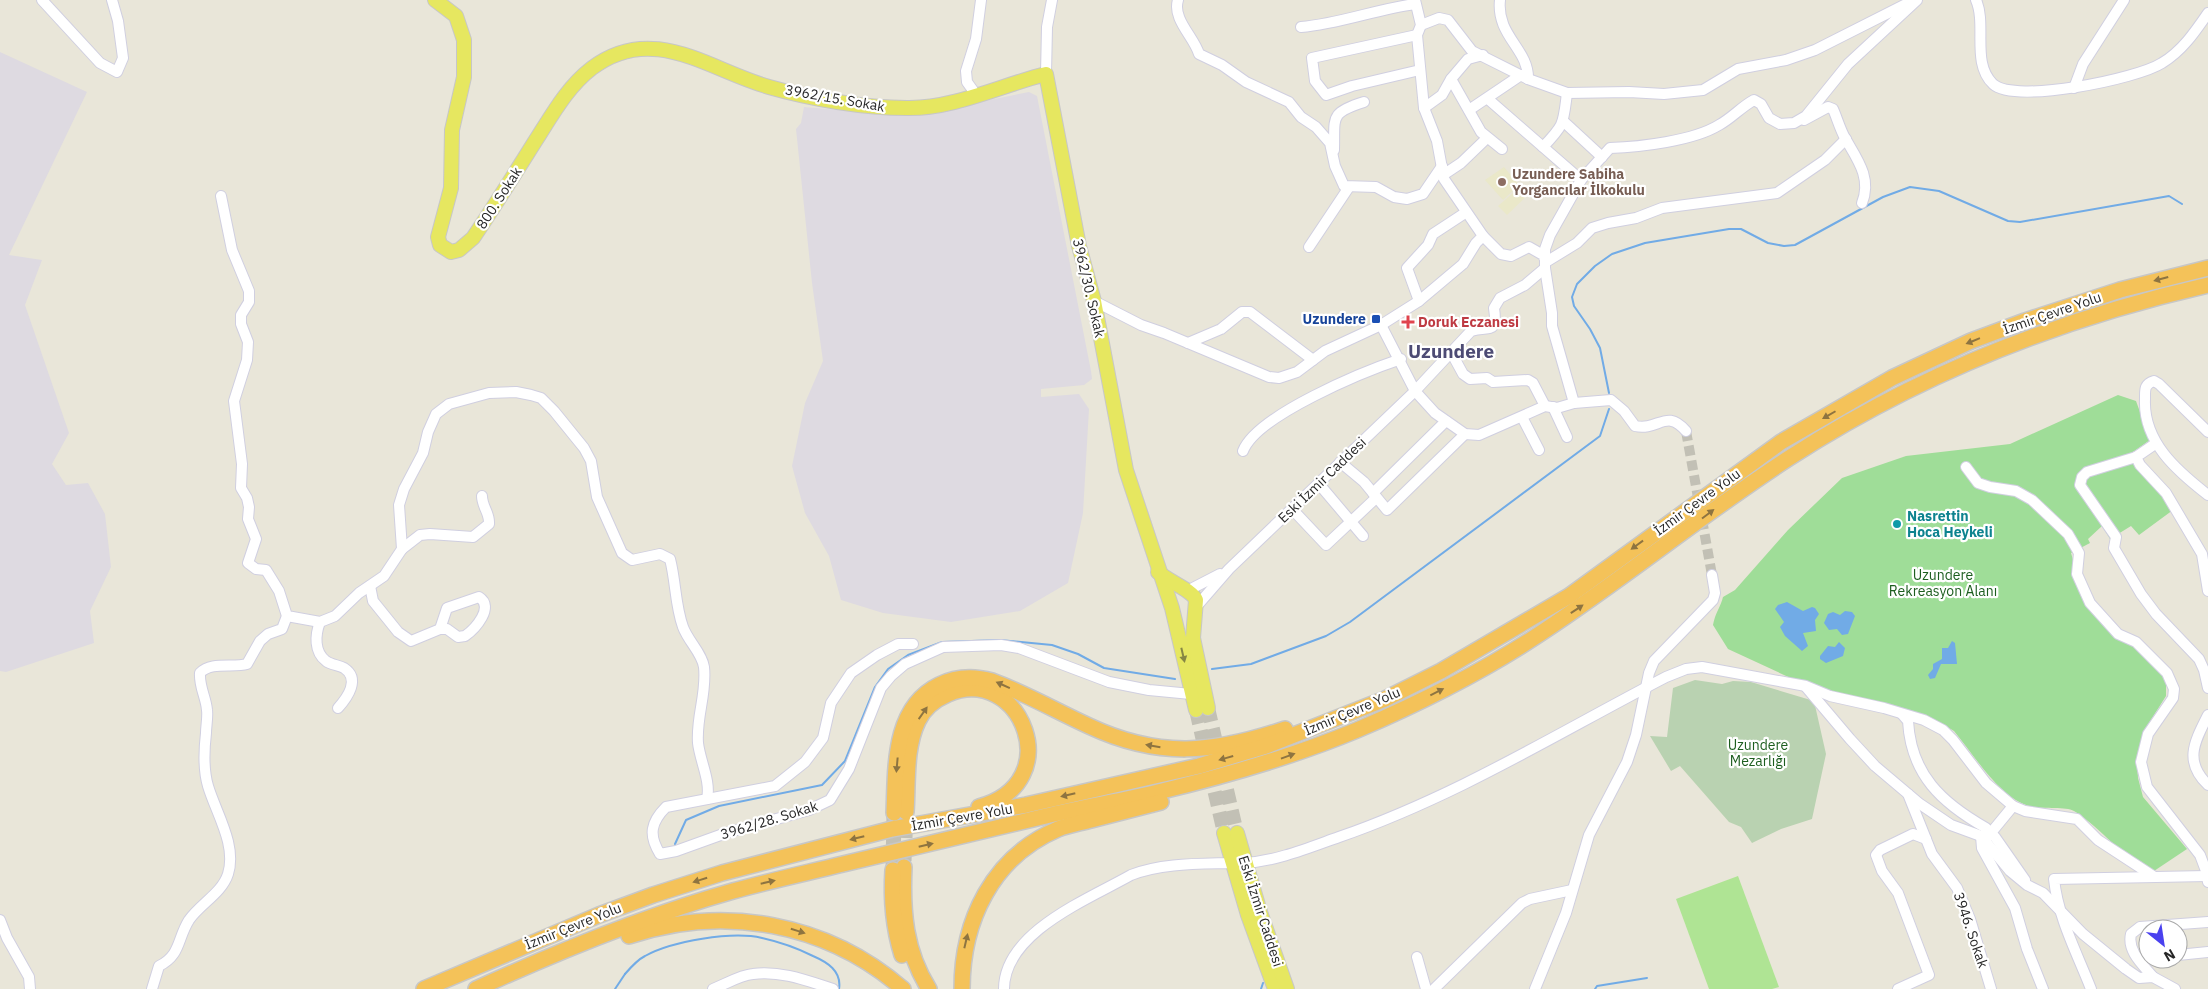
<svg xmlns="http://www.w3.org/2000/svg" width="2208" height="989" font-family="'IBM Plex Sans',sans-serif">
	<rect width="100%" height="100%" fill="#e9e6d9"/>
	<g fill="#dedae1">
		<path d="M 0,52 L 87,92 L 9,255 L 42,260 L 25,305 L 69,433 L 52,464 L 66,485 L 88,483 L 105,514 L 111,567 L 90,611 L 94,643 L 6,672 L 0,671 Z"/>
		<path d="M 1029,92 L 1037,96 L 1091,371 L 1092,379 L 1084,385 L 1041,389 L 1041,397 L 1079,394 L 1089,409 L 1083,513 L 1068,583 L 1020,611 L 951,622 L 883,613 L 841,600 L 829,556 L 805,513 L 792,466 L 805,403 L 823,361 L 812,283 L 796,129 L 801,123 L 804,107 L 910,116 Z"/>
	</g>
	<g fill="#eae8c9">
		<path d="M 1504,167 L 1519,185 L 1503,200 L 1485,180 Z"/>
		<path d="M 1522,185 L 1530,193 L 1507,215 L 1498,206 Z"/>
	</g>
	<path fill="#9fdd98" d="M 2118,395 L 2136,401 L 2150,440 L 2133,452 L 2133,460 L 2173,510 L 2139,535 L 2131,526 L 2110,539 L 2102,526 L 2088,539 L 2090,543 L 2071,553 L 2084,596 L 2106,623 L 2160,664 L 2166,683 L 2166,696 L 2144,731 L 2137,762 L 2138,778 L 2143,797 L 2187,849 L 2154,871 C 2123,860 2102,828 2074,811 C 2065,806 2042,810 2029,806 C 1999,797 1974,755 1954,731 L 1944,725 L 1823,693 L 1728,649 L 1713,625 C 1715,613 1721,606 1723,597 L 1735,590 L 1788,530 L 1842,478 L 1906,456 L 2010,444 Z"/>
	<path fill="#b9d2b1" d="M 1695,680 L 1722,684 L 1733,681 L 1751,682 L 1814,701 L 1826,754 L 1812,819 L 1781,829 L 1752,843 L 1741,827 L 1729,822 L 1680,766 L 1671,771 L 1650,736 L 1667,737 L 1673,688 Z"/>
	<path fill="#afe494" d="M 1738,876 L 1779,987 L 1772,989 L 1709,989 L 1676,899 Z"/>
	<g fill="#71abe6">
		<path d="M 1787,602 L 1803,611 L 1812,607 L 1815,608 L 1819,614 L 1815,620 L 1816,631 L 1803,633 L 1808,646 L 1802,651 L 1785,636 L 1780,627 L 1784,622 L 1775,609 L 1778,605 Z"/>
		<path d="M 1845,611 L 1852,612 L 1855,616 L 1848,634 L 1842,635 L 1837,629 L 1829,630 L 1824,623 L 1828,614 L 1833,612 L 1840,615 Z"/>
		<path d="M 1952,641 L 1955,643 L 1957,664 L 1941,664 L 1935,678 L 1930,679 L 1928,675 L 1933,669 L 1933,664 L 1942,659 L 1942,648 L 1948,648 Z"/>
		<path d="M 1839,642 L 1845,648 L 1843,656 L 1826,663 L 1820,659 L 1820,656 L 1828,646 L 1835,647 Z"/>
	</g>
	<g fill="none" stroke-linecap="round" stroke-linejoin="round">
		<g stroke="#71abe6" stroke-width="2">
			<path d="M 1609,393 L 1600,348 L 1590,329 L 1574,306 L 1572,297 L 1577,284 L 1595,266 L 1612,254 L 1645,243 L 1729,229 L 1741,229 L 1768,243 L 1784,246 L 1795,245 L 1883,197 L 1910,187 L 1939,191 L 2008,221 L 2020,222 L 2169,196 L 2182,204"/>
			<path d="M 1212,669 L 1251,664 L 1326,636 L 1350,622 L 1600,436 L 1609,409"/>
			<path d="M 675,844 L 686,820 L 719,806 L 822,785 L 845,761 L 875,687 L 888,669 L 908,655 L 942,642 L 1000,640 L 1052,645 L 1078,654 L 1104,668 L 1175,679"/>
			<path d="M 625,974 C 631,967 637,960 645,956 C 672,941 732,931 762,938 C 780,942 797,948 813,956 C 827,962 842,971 839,989"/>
			<path d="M 615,989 L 625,974"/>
			<path d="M 1261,989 L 1263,983"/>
			<path d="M 1595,989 L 1597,986 L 1647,978"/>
		</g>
		<path stroke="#c2c0b5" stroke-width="10" stroke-dasharray="10 5" stroke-linecap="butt" d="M 1686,431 L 1712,575"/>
		<g stroke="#c2c0b5" stroke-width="14" stroke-dasharray="14 7" stroke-linecap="butt">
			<path d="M 1208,708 L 1237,833"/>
			<path d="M 1196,710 L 1224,833"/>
		</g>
		<g stroke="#c2c0b5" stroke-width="15" stroke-dasharray="15 8" stroke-linecap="butt">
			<path d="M 904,861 L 906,814"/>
			<path d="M 893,870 L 894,813"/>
		</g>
		<defs>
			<g id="minor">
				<path d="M 42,0 L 100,63 L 117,72 L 123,58 L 118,21 L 112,0"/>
				<path d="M 1178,0 C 1172,19 1194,37 1199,54 L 1222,65 L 1246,82 L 1289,102 L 1301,117 L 1316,127 L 1330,143 L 1335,166 L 1344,186 L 1376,187 L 1394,197 L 1407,199 L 1423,194 L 1442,166"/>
				<path d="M 1500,0 C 1496,36 1529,49 1528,79"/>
				<path d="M 1976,0 C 1987,25 1971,63 1993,84 C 2015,104 2137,79 2162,63 C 2182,51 2195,32 2208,13"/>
				<path d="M 1421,25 L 1439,18 L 1448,20 L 1472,51 L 1528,79 L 1567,93 L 1629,92 L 1664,94 L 1703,90 L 1738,69 L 1786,60 L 1815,50 L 1910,2"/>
				<path d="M 1301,27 C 1339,24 1377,9 1415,4"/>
				<path d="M 1417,35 L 1312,58 L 1315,81 L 1326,95 L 1352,86 L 1420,70"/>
				<path d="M 1046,74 L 1047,27 L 1052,0"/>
				<path d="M 1451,79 L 1481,132 L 1502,149"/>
				<path d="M 2074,88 L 2083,64 L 2124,0"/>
				<path d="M 977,96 L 967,82 L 966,71 L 976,39 L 981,0"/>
				<path d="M 1488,99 L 1581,180"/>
				<path d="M 1424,108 L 1442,95 L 1451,79 L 1468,59 L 1483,55"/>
				<path d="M 1469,110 L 1521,75"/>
				<path d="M 1804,120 L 1828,107 L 1833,109 C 1837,118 1840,129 1845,138 C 1857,159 1872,178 1862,203"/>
				<path d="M 1563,121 L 1602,157"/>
				<path d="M 1543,147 C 1565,124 1563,124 1567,93"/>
				<path d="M 1334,150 C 1335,117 1329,113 1364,102"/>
				<path d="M 1443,175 L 1461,163 L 1487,138"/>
				<path d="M 221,196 L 232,250 L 249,291 L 249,302 L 241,315 L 241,324 L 248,342 L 247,360 L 234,401 L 242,464 L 241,488 L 247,498 L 249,507 L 248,519 L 256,539 L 248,563 L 256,569 L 266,570 L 279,591 L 287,616 L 320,622 L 335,616 L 359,593 L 384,576 L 402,549 L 399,505 L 404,489 L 423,453 L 428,432 L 436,414 L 449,404 L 489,393 L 516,392 L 531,395 L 541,398 L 554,411 L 584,448 L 591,461 L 597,497 L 622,553 L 632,560 L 660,554 L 670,559 C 676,582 675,605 683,627 C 688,641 702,653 704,667 C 707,694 696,716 698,743 C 700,761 711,781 707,799"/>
				<path d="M 1483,236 L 1501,254 L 1511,256 L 1529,247 L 1543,255 L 1546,262 L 1577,243 L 1592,228 L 1608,223 L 1636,218 L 1662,208 L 1777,193 L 1825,160 L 1846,139"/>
				<path d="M 1309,247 L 1349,187"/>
				<path d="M 1545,268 L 1552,313 L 1552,326 L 1574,403"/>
				<path d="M 1094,301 L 1141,325 L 1164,333 L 1269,377 L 1279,378 L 1297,372 L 1325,351 L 1381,325 L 1419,301 L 1463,264 L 1476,243 L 1483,236 L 1444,179 L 1437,141 L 1424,108 L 1417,35 L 1421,25 L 1415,0"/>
				<path d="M 1419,301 L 1407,268 L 1428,245 L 1433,234 L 1465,213"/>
				<path d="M 1381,325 L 1415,391 L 1435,413 L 1465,434 L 1479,435 L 1545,406 L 1557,408 L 1574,403 L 1611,400 L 1624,411 L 1635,426 C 1659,431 1666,408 1686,431"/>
				<path d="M 1188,343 L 1221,329 L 1242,312 L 1250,312 L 1313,360"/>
				<path d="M 1451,352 L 1463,374 L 1470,379 L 1487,378 L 1493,382 L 1528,380 L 1533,383 L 1545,406"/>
				<path d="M 1553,407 L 1567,437"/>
				<path d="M 1522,417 L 1539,450"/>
				<path d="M 2208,432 L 2159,384 L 2154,381 C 2144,384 2145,390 2145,399 C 2143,442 2177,471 2208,495"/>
				<path d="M 2155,444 L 2136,457 L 2140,465 L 2166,493 L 2202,554 L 2208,591"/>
				<path d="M 1243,451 C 1257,415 1365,371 1401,359"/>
				<path d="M 2136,457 L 2087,472 L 2082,477 L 2080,485 L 2116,537 L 2114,548 L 2141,594 L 2156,614 L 2199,659 L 2204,670 L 2208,688"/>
				<path d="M 1340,462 L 1364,482 L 1387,510 L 1465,434"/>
				<path d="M 1966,467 L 1978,483 L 1990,487 L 2016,491 L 2032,500 L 2068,534 L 2079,553 L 2077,574 L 2090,603 L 2118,634 L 2136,642 L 2167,673 L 2174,689 L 2173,698 L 2148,734 L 2141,762 L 2147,787 L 2200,855 L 2206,871 L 2208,882"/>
				<path d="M 1319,484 L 1363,536"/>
				<path d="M 1373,493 L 1446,421"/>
				<path d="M 1292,509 L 1326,545 L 1376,498"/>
				<path d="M 402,549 L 420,535 L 430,534 L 473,537 L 489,524 C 490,513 482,507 482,496"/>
				<path d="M 370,586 L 373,601 L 398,632 L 411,641 L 440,629 L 447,629 L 458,637 L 465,636 C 475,629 495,607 479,597 L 447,608 L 440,629"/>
				<path d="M 1187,591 L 1220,574"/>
				<path d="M 1196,607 L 1229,569 L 1415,391 L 1471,331 C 1489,325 1498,336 1494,308 L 1500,298 L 1525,285 L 1545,268 L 1545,249 L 1550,235 L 1581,180 L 1610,148 C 1640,147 1693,141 1719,125 C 1732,118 1741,107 1754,100 L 1761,104 L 1769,118 L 1780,124 L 1794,123 L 1806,116 L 1848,64 L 1917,0"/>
				<path d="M 320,622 C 315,635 314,652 326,661 C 331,665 339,665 344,668 C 361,679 347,698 338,708"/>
				<path d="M 913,644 L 898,644 L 877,655 L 851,673 L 831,703 L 823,738 L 805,762 L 775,786 L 666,807 C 651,822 648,835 660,854 L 676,851 L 726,833 L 809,810 L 830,800 L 849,769 L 881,688 L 891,676 L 905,664 L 943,647 L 1001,645 L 1019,648 L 1109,682 L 1149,690 L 1191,694"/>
				<path d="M 1806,687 L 1850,739 L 1875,766 L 1920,804 L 1951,825 L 1981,836 L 2010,871 L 2027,885 L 2043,893 L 2083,934 L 2126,969 L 2139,978 L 2153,977 L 2175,989"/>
				<path d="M 1902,714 L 1908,721 C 1911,775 1942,803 1986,828 L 1990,834 L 1995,837 L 2025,880"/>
				<path d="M 2208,715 C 2195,741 2183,761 2208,785"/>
				<path d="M 1908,794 L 1932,854 L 1957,888 L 1970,919 L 1991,989"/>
				<path d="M 1990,834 L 2013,806"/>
				<path d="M 1981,836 L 1982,848 L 2015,908 L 2027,949 L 2043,989"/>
				<path d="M 1244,863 C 1277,861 1308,848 1339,837 C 1457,796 1556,734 1666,677 L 1686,669 L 1702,667 L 1806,686 L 1830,696 L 1884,708 L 1924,720 L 1943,730 L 1953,740 L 1986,783 L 2013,806 L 2025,811 L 2077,819 L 2098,840 L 2153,876"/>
				<path d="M 0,920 L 7,938 L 29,977 L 30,989"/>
				<path d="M 2178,955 L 2208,952"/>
				<path d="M 1417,957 L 1426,989"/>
				<path d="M 2153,977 C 2142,964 2127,951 2131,934 L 2140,927 L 2208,922"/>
				<path d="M 152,989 L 159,966 C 181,955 177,939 189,920 C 200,904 222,893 228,874 C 237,845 216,813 208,786 C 203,769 204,750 206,733 C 206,726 208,717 207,710 C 206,697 199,687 200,673 C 211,661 233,668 247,664 L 260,641 L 268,634 L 282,629 L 287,616"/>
				<path d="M 713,989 C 726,984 740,975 753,974 C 780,970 808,981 833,989"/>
				<path d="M 1004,989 C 1004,932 1089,899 1131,875 C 1162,863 1198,864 1232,863"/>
				<path d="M 1434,989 L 1522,903 L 1530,899 L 1572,890"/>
				<path d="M 1535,989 L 1566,913 L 1589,835 L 1627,762 L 1636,735 L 1649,673 L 1654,661 L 1713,600 L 1715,593 L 1712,575"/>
				<path d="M 1898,989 L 1929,975 L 1898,893 L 1882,871 L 1876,855 L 1880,850 L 1913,834 L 1926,839"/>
				<path d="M 2091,989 C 2077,953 2058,918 2054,879 L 2207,876"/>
			</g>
			<g id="major">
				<path d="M 435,0 L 456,16 L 464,40 L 464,77 L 452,130 L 451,188 L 438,237 L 440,245 L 451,252 L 459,250 L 473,238 C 494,207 514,175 534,143 C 551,117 566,88 592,68 C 653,22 709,70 769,87 C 811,99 864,108 907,108 C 953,109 1002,85 1046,74 L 1079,246 L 1094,301 L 1126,470 L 1172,608 L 1196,710"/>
				<path d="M 1158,572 C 1169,582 1192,590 1196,600 L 1193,638 L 1208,708"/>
				<path d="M 1224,833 L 1248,915 L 1275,989"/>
				<path d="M 1237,833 L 1260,912 L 1287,989"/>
			</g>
			<g id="highway">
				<path d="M 906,812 C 908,783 905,748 918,721 C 924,708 934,700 948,694 C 1021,663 1069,783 979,807"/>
				<path d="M 894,813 C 896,769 892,708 939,685 C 955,677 974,676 992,681 C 1025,693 1056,711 1089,726 C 1159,759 1214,753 1285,729"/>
				<path d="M 904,867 C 902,911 905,951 929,989"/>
				<path d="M 893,870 C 891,900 893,926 902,955"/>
				<path d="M 629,936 C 724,904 827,923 903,989"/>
				<path d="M 424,989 L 599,915 L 653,895 L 722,873 L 892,829 L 1026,805 L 1199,766 L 1266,746 L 1385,699 L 1441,671 L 1569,596 L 1781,442 L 1892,378 L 1971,341 L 2025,321 L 2120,290 L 2208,268"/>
				<path d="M 476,989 C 559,951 644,916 733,891 C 769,881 806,873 843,864 C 911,848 979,832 1046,816 C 1083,807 1121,801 1158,792 C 1225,776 1292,757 1357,730 C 1420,703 1484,671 1541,633 C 1626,577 1704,513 1789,458 C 1919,374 2058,319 2208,285"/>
				<path d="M 962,989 C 962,921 992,857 1058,829 C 1068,825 1080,823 1091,820 C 1114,814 1137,808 1161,802"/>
			</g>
		</defs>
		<use href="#minor" stroke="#d0cfe0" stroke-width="12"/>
		<use href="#major" stroke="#c7c7c7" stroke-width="16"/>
		<use href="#highway" stroke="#c7c7c7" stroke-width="18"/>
		<use href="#minor" stroke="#fff" stroke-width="10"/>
		<use href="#major" stroke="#e6e760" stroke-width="14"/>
		<use href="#highway" stroke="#f4c259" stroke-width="15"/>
	</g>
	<defs><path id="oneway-solid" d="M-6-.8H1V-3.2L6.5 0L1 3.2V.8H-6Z" transform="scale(1.25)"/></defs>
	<g fill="#8e7440">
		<use href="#oneway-solid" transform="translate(2161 279) rotate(165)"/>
		<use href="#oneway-solid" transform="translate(1973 341) rotate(158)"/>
		<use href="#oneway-solid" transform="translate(1829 415) rotate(150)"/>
		<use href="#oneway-solid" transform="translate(1708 514) rotate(-37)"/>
		<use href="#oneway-solid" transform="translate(1637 545) rotate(144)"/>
		<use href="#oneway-solid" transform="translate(1577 609) rotate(-34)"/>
		<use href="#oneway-solid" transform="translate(1003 685) rotate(-156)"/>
		<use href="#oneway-solid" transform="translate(1437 692) rotate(-27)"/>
		<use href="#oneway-solid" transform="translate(923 713) rotate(-55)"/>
		<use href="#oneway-solid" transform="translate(1153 746) rotate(-170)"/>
		<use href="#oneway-solid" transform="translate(1288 756) rotate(-20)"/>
		<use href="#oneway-solid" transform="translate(1226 758) rotate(164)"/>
		<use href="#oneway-solid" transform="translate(897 765) rotate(95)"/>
		<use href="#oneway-solid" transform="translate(1068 795) rotate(167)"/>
		<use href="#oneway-solid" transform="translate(857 838) rotate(166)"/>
		<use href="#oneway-solid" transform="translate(926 845) rotate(-13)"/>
		<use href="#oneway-solid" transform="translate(700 880) rotate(163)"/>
		<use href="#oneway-solid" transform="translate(768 882) rotate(-13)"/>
		<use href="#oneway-solid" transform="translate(798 931) rotate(17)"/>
		<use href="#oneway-solid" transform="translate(966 941) rotate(-77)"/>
	</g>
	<use fill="#868744" href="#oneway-solid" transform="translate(1183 655) rotate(77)"/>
	<circle fill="#8d6e63" stroke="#fff" stroke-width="2" cx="1502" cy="182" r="5"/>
	<rect fill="#1a4fb4" stroke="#fff" stroke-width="2" x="1371" y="314" width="10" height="10" rx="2.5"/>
	<path fill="#e0444e" stroke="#fff" stroke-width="2" d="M1405.5 314.5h5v5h5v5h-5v5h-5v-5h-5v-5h5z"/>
	<circle fill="#0f9aa8" stroke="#fff" stroke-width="2" cx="1897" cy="524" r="5"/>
	<g text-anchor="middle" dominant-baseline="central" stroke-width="4.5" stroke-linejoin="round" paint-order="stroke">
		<g font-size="14" fill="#272727" stroke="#fff">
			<text transform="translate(835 98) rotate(10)">3962/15. Sokak</text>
			<text transform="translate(499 198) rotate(-57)">800. Sokak</text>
			<text transform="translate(1089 288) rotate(77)">3962/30. Sokak</text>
			<text transform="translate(2052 313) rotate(-19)">İzmir Çevre Yolu</text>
			<text transform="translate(1322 480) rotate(-44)">Eski İzmir Caddesi</text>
			<text transform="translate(1697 502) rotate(-36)">İzmir Çevre Yolu</text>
			<text transform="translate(1352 711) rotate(-23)">İzmir Çevre Yolu</text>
			<text transform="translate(962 817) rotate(-10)">İzmir Çevre Yolu</text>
			<text transform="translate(769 820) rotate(-17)">3962/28. Sokak</text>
			<text transform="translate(1261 911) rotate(72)">Eski İzmir Caddesi</text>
			<text transform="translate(573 926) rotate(-22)">İzmir Çevre Yolu</text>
			<text transform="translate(1971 930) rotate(71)">3946. Sokak</text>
		</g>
		<g font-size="14" font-weight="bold" fill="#785e54" stroke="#fff" text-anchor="start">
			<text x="1512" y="174">Uzundere Sabiha<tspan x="1512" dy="16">Yorgancılar İlkokulu</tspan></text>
		</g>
		<g font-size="14" font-weight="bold" fill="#164399" stroke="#fff" text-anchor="end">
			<text x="1366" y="319">Uzundere</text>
		</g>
		<g font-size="14" font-weight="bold" fill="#be3a42" stroke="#fff" text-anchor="start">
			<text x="1418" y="322">Doruk Eczanesi</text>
		</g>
		<g font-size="14" font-weight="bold" fill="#0d838f" stroke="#fff" text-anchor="start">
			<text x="1907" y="516">Nasrettin<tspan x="1907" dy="16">Hoca Heykeli</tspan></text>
		</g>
		<g font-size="14" fill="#1d5e1f" stroke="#fff">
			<text x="1943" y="575">Uzundere<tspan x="1943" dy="16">Rekreasyon Alanı</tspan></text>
			<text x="1758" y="745">Uzundere<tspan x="1758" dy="16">Mezarlığı</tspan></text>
		</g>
		<g font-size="19" font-weight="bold" fill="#4d4b74" stroke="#fff">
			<text x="1451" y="351">Uzundere</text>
		</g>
	</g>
	<g transform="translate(2163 944) rotate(150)"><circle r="24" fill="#ffffff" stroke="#a9a9a9"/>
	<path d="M0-4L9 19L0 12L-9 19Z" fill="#4a41ef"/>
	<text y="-8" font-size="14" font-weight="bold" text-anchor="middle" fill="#272727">N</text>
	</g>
</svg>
